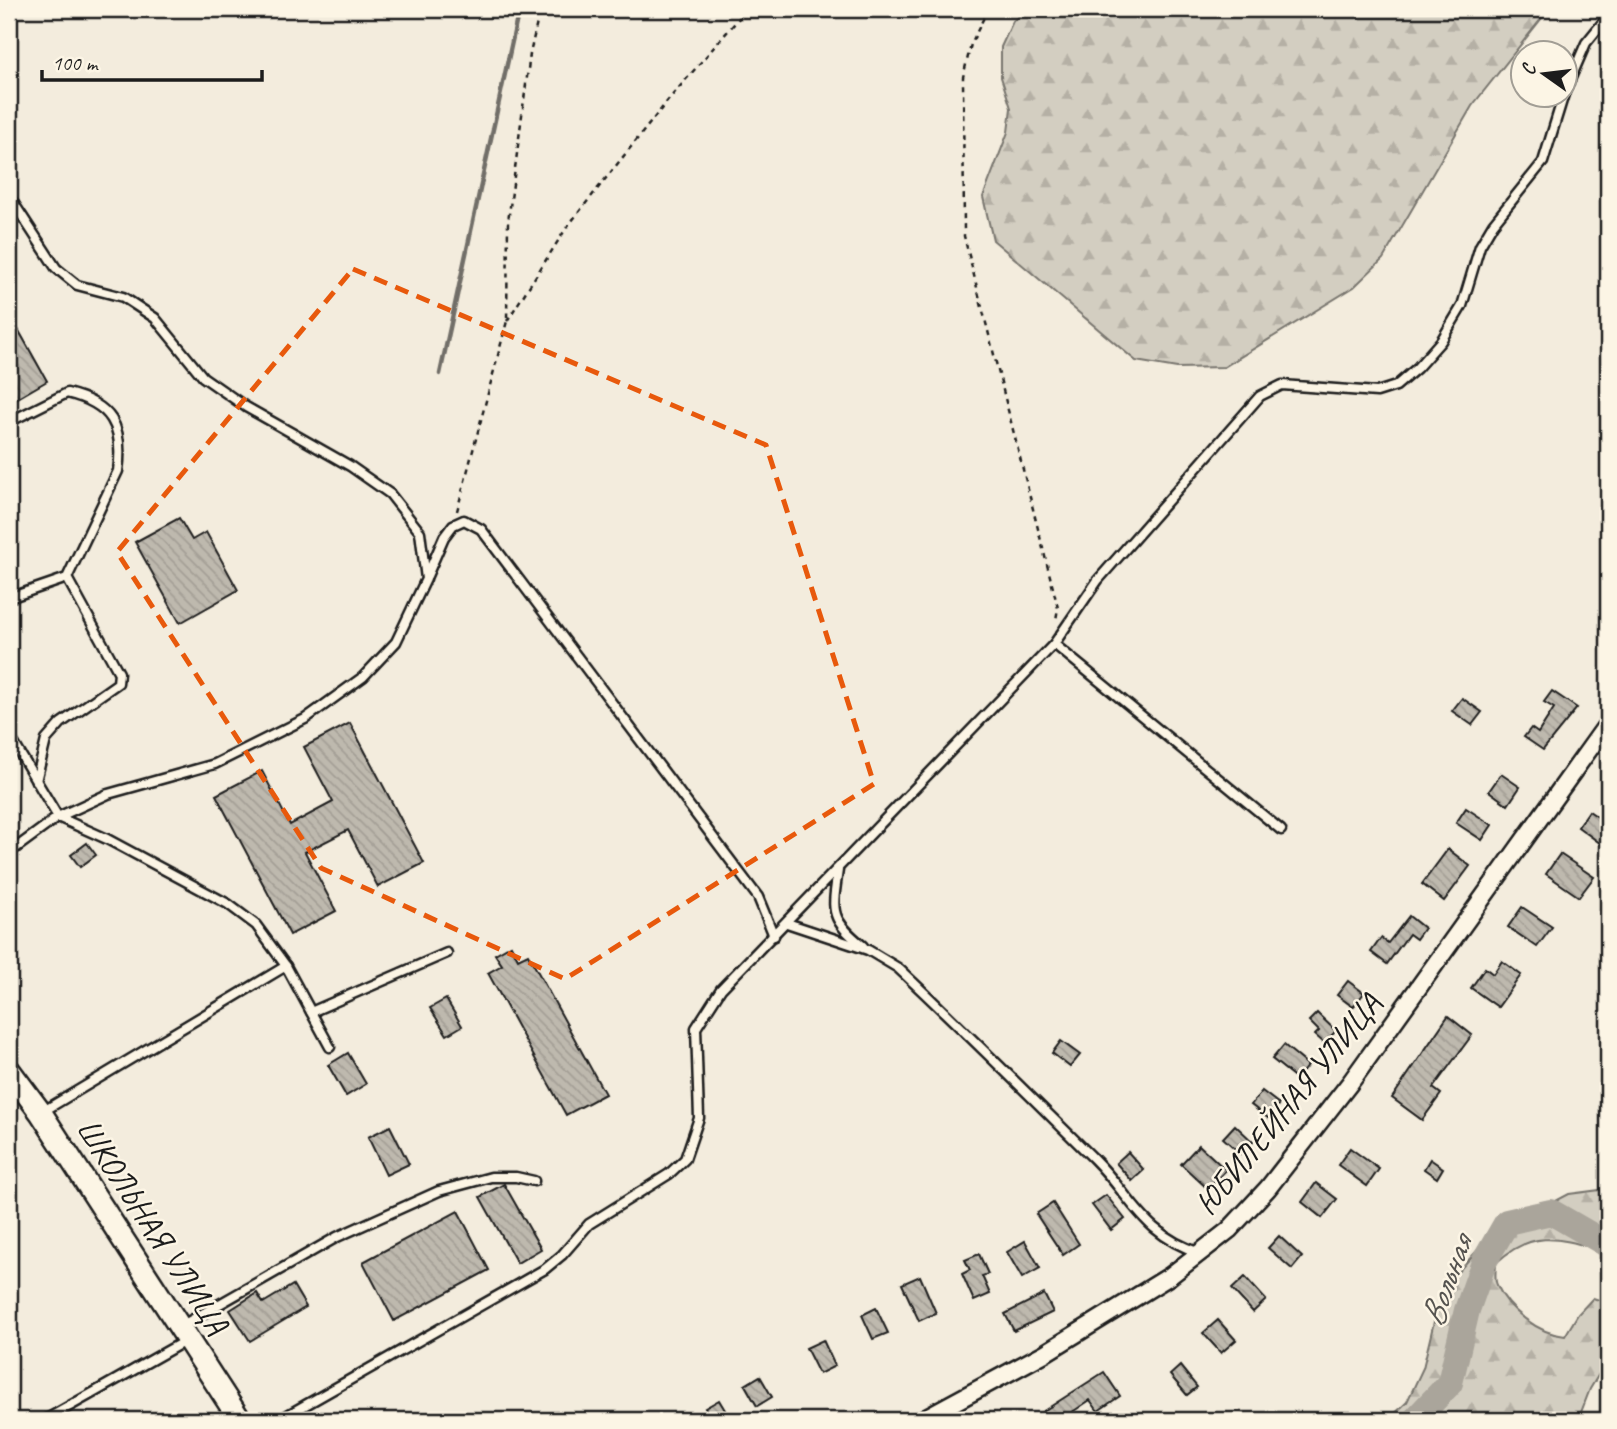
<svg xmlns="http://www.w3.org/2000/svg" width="1617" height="1429" font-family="Caveat,sans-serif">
	<defs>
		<pattern id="forest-firs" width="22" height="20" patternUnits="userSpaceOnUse" patternTransform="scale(1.75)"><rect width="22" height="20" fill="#d3cec1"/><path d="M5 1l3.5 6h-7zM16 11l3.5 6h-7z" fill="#b5b0a5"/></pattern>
		<pattern id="building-back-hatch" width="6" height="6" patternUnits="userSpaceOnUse" patternTransform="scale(1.75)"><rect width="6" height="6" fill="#beb9ae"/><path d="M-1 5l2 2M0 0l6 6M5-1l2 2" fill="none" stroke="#a39e95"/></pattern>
	</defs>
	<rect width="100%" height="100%" fill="#f3ecdd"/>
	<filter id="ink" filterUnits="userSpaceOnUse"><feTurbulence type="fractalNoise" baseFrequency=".0143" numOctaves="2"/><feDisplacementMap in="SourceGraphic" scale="14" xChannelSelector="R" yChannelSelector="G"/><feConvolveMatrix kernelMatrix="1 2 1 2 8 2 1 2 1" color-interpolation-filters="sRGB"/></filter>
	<g filter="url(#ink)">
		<g fill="url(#forest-firs)" stroke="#78756e" stroke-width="2">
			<path d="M 1029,9 L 1549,9 L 1472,106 L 1383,259 L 1354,287 L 1224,367 L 1177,368 L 1136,361 L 993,240 L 983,197 L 1008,132 L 1011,108 L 1001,77 L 1001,47 L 1013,21 Z"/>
			<path d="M 1608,1189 L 1608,1252 C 1561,1239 1535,1227 1496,1263 C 1496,1270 1494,1279 1497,1285 C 1508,1310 1539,1334 1565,1336 L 1578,1314 L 1593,1298 L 1608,1303 L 1608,1359 L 1590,1389 L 1578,1420 L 1388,1420 L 1407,1402 L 1423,1368 L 1436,1313 L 1455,1275 L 1491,1235 L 1569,1194 Z"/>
			<path d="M 1244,1414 L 1273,1415 L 1279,1420 L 1233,1420 Z"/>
		</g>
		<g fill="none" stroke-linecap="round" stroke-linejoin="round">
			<path stroke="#716e68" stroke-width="4.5" d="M 440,374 L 519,9"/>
			<path stroke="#aaa59b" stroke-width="26" d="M 1415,1420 L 1450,1383 L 1467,1310 L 1484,1262 L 1507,1222 L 1551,1212 L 1608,1245"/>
		</g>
		<g fill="url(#building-back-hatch)" stroke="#1c1c1c" stroke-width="2">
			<path d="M 9,313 L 47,381 L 9,403 Z"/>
			<path d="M 179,518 L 192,540 L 206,532 L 238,590 L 180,623 L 135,542 Z"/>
			<path d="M 1552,691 L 1577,708 L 1543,750 L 1524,737 L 1531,728 L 1538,733 L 1554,708 L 1544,702 Z"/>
			<path d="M 1462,698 L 1482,712 L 1472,725 L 1452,711 Z"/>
			<path d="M 350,723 L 424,863 L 378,887 L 348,830 L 305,852 L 336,911 L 290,935 L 216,795 L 262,771 L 290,825 L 333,802 L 304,747 Z"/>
			<path d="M 1501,774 L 1520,787 L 1508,805 L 1489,791 Z"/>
			<path d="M 1466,808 L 1492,825 L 1482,840 L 1456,823 Z"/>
			<path d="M 1589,811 L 1608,824 L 1608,849 L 1578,827 Z"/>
			<path d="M 87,843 L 96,855 L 80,867 L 71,855 Z"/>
			<path d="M 1448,849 L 1470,866 L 1444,901 L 1422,884 Z"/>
			<path d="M 1560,854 L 1594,877 L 1579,897 L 1546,874 Z"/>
			<path d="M 1522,907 L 1552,927 L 1537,947 L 1508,927 Z"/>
			<path d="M 1409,916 L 1424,928 L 1416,939 L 1409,934 L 1387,964 L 1371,952 L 1381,938 L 1388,943 Z"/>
			<path d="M 511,945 L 518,959 L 528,954 L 605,1094 L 566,1115 L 488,973 L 502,965 L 495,954 Z"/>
			<path d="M 1502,961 L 1521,975 L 1498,1007 L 1471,988 L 1485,968 L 1493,974 Z"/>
			<path d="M 1348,981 L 1364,993 L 1353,1007 L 1337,995 Z"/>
			<path d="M 446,999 L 462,1026 L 447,1035 L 430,1008 Z"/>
			<path d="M 1317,1013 L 1336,1031 L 1324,1043 L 1315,1035 L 1319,1031 L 1309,1021 Z"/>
			<path d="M 1448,1016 L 1472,1035 L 1433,1088 L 1441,1094 L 1422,1120 L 1392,1098 Z"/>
			<path d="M 1061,1041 L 1080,1055 L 1070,1067 L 1052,1053 Z"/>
			<path d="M 1284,1045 L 1308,1065 L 1297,1079 L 1272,1059 Z"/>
			<path d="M 348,1053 L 366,1084 L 346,1096 L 328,1065 Z"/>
			<path d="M 1262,1091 L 1279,1104 L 1268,1118 L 1251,1105 Z"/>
			<path d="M 1235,1125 L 1253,1142 L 1241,1154 L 1223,1138 Z"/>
			<path d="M 390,1126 L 409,1164 L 386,1175 L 368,1137 Z"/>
			<path d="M 1199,1145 L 1226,1170 L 1208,1189 L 1181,1164 Z"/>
			<path d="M 1350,1148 L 1379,1169 L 1367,1186 L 1338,1165 Z"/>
			<path d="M 1128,1152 L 1144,1170 L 1132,1181 L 1116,1163 Z"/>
			<path d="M 1430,1159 L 1443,1168 L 1437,1178 L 1424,1169 Z"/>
			<path d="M 1316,1183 L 1337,1199 L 1322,1218 L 1302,1202 Z"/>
			<path d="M 504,1184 L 541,1249 L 517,1263 L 480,1197 Z"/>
			<path d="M 1106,1195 L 1125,1219 L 1111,1230 L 1092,1205 Z"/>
			<path d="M 1053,1203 L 1079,1244 L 1063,1255 L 1036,1214 Z"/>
			<path d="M 458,1211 L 489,1270 L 394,1321 L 363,1262 Z"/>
			<path d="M 1279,1236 L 1302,1257 L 1292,1269 L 1268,1248 Z"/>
			<path d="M 1025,1241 L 1040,1268 L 1022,1278 L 1007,1252 Z"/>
			<path d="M 979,1254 L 988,1274 L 982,1276 L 990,1294 L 974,1301 L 962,1274 L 970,1270 L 965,1260 Z"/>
			<path d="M 920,1276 L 936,1313 L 919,1321 L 902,1284 Z"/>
			<path d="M 1245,1277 L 1266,1300 L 1253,1312 L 1232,1289 Z"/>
			<path d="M 293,1285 L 306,1307 L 250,1341 L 230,1310 L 257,1293 L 263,1303 Z"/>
			<path d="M 1044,1294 L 1053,1312 L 1014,1331 L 1005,1314 Z"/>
			<path d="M 876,1308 L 888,1333 L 873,1339 L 862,1315 Z"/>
			<path d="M 1218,1320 L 1236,1340 L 1221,1353 L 1203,1333 Z"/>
			<path d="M 823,1340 L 835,1366 L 819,1374 L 806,1348 Z"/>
			<path d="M 1180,1366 L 1197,1387 L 1187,1395 L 1170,1375 Z"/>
			<path d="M 1104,1372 L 1120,1396 L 1098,1411 L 1090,1400 L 1068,1415 L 1071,1420 L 1047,1420 L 1042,1412 Z"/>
			<path d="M 760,1376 L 772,1397 L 757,1406 L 745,1385 Z"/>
			<path d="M 719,1400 L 731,1420 L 712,1420 L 705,1408 Z"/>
		</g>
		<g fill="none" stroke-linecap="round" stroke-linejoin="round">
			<defs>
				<g id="service">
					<path d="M 1564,94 L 1586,43 L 1608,16"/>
					<path d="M 9,196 L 56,268 L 77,285 L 123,297 L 155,318 L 203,377 L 246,407 L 350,466 L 390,494 L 420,532 L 426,579 L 396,642 L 363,677 L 305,719 L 215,764 L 108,794 L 58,817 L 9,853"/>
					<path d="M 9,422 L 67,393 C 112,404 124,426 118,471 L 67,578 L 9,598"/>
					<path d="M 427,576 L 444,537 L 453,525 L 464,520 L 481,529 L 758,897 L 774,936"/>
					<path d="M 1054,644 L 1281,830"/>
					<path d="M 9,735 L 58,817 L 107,839 L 228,904 L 256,925 L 286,966 L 330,1047"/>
					<path d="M 36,781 L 46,740 L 61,723 L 118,683 L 119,673 L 67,578"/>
					<path d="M 838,870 C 832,912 829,918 863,946"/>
					<path d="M 787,923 L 868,950 L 898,968 C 964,1030 1029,1095 1094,1159 C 1133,1198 1142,1234 1200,1253"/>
					<path d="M 311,1012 L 447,953"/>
					<path d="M 42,1112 L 286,966"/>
					<path d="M 181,1326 L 337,1237 L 439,1191 L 491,1177 L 516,1177 L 534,1181"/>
					<path d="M 45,1420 L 185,1341"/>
					<path d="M 279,1420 L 545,1269 L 562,1255 L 589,1224 L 669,1174 L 685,1159 L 699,1118 L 696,1028 L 721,989 L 1054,644 L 1098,580 L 1260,396 L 1282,385 L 1377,392 L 1396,386 L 1417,368 L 1441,341 L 1462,306 L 1480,246 L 1493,224 L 1543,162 L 1564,94"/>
				</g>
				<path id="minor" d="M 921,1420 L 1045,1353 L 1170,1276 L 1229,1230 L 1268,1188 L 1350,1083 L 1608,723"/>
				<path id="tertiary" d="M 9,1070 L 41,1113 L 240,1420"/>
			</defs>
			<use href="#service" stroke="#1c1c1c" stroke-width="13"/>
			<use href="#minor" stroke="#1c1c1c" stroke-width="21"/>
			<use href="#tertiary" stroke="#1c1c1c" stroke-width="26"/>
			<g stroke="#1c1c1c" stroke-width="2.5" stroke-dasharray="5 5" stroke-linecap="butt">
				<path d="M 988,9 L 971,44 L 963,77 L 964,236 L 1058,608 L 1056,620"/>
				<path d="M 507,321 L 567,227 L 670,98 L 747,9"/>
				<path d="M 457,511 L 507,321 L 508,222 L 530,54 L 540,9"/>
			</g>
			<use href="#service" stroke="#fcf5e5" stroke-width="8"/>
			<use href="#minor" stroke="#fcf5e5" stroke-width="16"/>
			<use href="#tertiary" stroke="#fcf5e5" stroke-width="21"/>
		</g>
	</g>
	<path fill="none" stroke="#e8590c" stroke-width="5" stroke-dasharray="14 9" stroke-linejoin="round" d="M 353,269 L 766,445 L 874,784 L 565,979 L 321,868 L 117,552 Z"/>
	<g text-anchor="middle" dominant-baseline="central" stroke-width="5" stroke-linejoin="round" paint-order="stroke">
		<g font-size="33" fill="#1c1c1c" stroke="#fcf5e5">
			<text transform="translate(1288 1104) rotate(-51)">ЮБИЛЕЙНАЯ УЛИЦА</text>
			<text transform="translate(153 1226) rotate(57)">ШКОЛЬНАЯ УЛИЦА</text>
		</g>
		<g font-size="35" font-style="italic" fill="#55534f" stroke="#fcf5e5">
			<text transform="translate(1446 1281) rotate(-70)">Вольная</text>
		</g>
	</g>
	<rect width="1617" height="1429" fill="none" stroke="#fcf5e5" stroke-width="35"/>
	<rect x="18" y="18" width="1582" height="1394" fill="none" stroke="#1c1c1c" stroke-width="2.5" filter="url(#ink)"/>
	<g transform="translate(1544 74) rotate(284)"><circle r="33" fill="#fcf5e5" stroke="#a29e95" stroke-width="2"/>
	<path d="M0-5L12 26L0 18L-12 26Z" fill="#1c1c1c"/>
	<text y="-10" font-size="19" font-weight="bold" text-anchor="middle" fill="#1c1c1c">С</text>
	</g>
	<path d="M42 70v10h220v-10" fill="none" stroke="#1c1c1c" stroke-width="3.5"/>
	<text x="52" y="70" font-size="21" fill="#1c1c1c" stroke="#fcf5e5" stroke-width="5" paint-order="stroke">100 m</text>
</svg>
